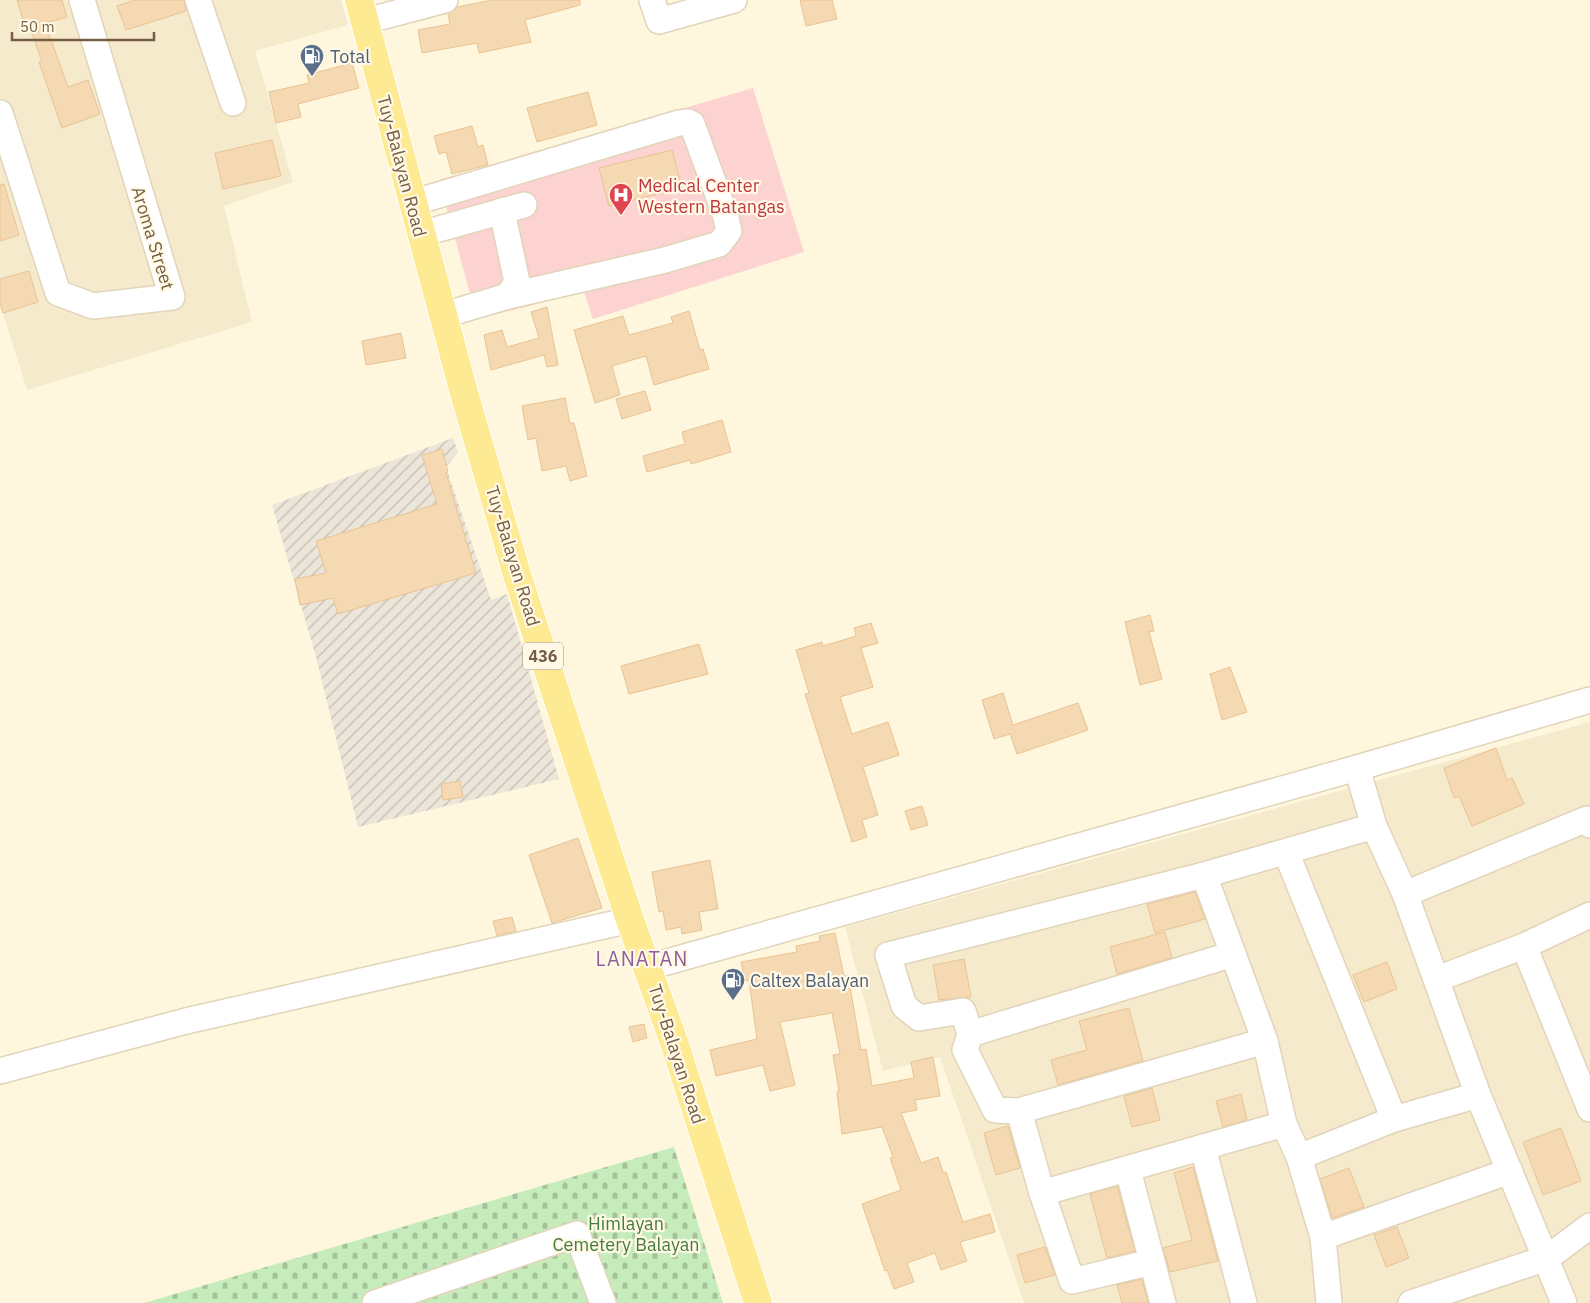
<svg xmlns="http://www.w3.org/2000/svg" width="1590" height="1303" font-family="'IBM Plex Sans',sans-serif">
	<defs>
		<pattern id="industrial-furrows" width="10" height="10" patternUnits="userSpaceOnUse" patternTransform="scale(1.25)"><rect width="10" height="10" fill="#ebe5da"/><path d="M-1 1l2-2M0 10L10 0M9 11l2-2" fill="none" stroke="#c3bdb3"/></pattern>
		<pattern id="cemetery-stones" width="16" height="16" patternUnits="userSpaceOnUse" patternTransform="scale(1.25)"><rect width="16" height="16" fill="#c7ecbc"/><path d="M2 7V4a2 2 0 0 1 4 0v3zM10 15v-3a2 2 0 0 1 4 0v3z" fill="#a6c29b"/></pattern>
	</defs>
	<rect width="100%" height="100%" fill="#fef7de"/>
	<g fill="#f6eacc">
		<path d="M 0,0 L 341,0 L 348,25 L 255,51 L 293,182 L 224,206 L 252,322 L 27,390 L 0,304 Z"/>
		<path d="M 1590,722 L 1590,1303 L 1024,1303 L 940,1057 L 883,1071 L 845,927 Z"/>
	</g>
	<path fill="url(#industrial-furrows)" d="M 453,438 L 458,452 L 446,467 L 491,600 L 507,594 L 559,779 L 358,827 L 316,657 L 272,505 Z"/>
	<path fill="#fcd3d0" d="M 753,88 L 804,252 L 593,319 L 584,292 L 477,319 L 439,180 Z"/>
	<path fill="url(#cemetery-stones)" d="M 674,1147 L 723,1303 L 144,1303 Z"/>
	<g fill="#f5d9b3" stroke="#e9c393">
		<path d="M 17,0 L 62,0 L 67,17 L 45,23 L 68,87 L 88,80 L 100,114 L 62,128 L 39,62 L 42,61 L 30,28 L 26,29 Z"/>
		<path d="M 135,0 L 184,0 L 186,11 L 126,30 L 117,6 Z"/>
		<path d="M 492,0 L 580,0 L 580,5 L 525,20 L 531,42 L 479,53 L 477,43 L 422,53 L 418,30 L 450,24 L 448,14 L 457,7 Z"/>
		<path d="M 800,0 L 832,0 L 837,19 L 806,26 Z"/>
		<path d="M 352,63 L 359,88 L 298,104 L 301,117 L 276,123 L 269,92 L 309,83 L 307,75 Z"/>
		<path d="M 588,92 L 597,125 L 537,142 L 527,108 Z"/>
		<path d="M 472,126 L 478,147 L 483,145 L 488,165 L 452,174 L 446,152 L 439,154 L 434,136 Z"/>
		<path d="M 272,140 L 281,176 L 223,189 L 215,153 Z"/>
		<path d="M 672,150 L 682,188 L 609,206 L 599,168 Z"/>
		<path d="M 4,184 L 19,235 L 0,241 L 0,185 Z"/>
		<path d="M 29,271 L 38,302 L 3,313 L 0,303 L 0,279 Z"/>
		<path d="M 547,307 L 558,365 L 547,367 L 544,355 L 491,370 L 484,335 L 502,330 L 507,347 L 539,338 L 531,312 Z"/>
		<path d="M 689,311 L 700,350 L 703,349 L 709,369 L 654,385 L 646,356 L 612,366 L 620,395 L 595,403 L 574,330 L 623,316 L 629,335 L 673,323 L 671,317 Z"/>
		<path d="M 401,333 L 406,358 L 366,365 L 362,341 Z"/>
		<path d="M 645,391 L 651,410 L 622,419 L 616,399 Z"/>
		<path d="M 565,398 L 570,423 L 574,423 L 587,476 L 570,481 L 566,466 L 542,471 L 536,438 L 528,440 L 522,406 Z"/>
		<path d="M 722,420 L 731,452 L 691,464 L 690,460 L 647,472 L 643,456 L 685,444 L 682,432 Z"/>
		<path d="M 442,449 L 448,472 L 446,473 L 476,573 L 338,614 L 333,598 L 300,605 L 295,579 L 326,573 L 316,541 L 437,504 L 422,455 Z"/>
		<path d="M 1150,615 L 1154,631 L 1149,632 L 1162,679 L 1140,685 L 1125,622 Z"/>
		<path d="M 871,623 L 878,643 L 861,648 L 873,687 L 840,697 L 852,734 L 888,722 L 899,755 L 863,767 L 878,815 L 862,820 L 867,837 L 852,842 L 805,694 L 809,693 L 796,650 L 822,642 L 823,646 L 856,636 L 854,628 Z"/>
		<path d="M 699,644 L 708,674 L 629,694 L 621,666 Z"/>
		<path d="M 1230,667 L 1247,712 L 1222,720 L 1210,674 Z"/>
		<path d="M 1003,693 L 1013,725 L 1078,703 L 1088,730 L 1017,754 L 1010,734 L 994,739 L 982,700 Z"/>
		<path d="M 1496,748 L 1507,780 L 1512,778 L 1524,804 L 1472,826 L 1459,796 L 1454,798 L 1444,768 Z"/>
		<path d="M 460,781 L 463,797 L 443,800 L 441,784 Z"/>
		<path d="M 922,806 L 928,825 L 911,830 L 905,811 Z"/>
		<path d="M 578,838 L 602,908 L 552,923 L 529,855 Z"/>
		<path d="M 710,860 L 718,909 L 699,912 L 702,930 L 682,934 L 681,927 L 666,930 L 663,911 L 659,912 L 652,872 Z"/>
		<path d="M 1195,892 L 1205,919 L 1155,933 L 1147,904 Z"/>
		<path d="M 512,917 L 516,931 L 497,936 L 493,921 Z"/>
		<path d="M 1165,932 L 1172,958 L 1117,974 L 1110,947 Z"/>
		<path d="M 835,933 L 844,976 L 848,975 L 861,1050 L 866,1049 L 872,1086 L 914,1078 L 911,1062 L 933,1057 L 940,1096 L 915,1100 L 917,1110 L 901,1113 L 921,1163 L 938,1157 L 943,1172 L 946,1172 L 963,1222 L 990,1214 L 995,1232 L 960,1242 L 967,1261 L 941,1270 L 935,1253 L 907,1263 L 914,1282 L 894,1289 L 887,1270 L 885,1271 L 862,1204 L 901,1190 L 890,1158 L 893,1157 L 882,1127 L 842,1134 L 837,1092 L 839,1091 L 833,1055 L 840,1054 L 832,1013 L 780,1022 L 795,1085 L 770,1091 L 763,1065 L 716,1076 L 710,1050 L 757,1039 L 749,980 L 745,981 L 741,962 L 797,952 L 796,946 L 820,941 L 819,936 Z"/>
		<path d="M 964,959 L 971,997 L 939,1000 L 933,965 Z"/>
		<path d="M 1387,962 L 1397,989 L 1364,1002 L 1353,975 Z"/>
		<path d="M 1129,1008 L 1143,1061 L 1058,1085 L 1051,1060 L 1087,1050 L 1079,1021 Z"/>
		<path d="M 644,1024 L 647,1038 L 633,1042 L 629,1027 Z"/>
		<path d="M 1152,1088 L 1160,1120 L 1132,1127 L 1124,1096 Z"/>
		<path d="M 1241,1094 L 1247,1120 L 1223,1127 L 1216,1101 Z"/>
		<path d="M 1008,1126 L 1020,1168 L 996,1175 L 984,1133 Z"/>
		<path d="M 1561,1128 L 1581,1181 L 1543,1195 L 1523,1142 Z"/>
		<path d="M 1193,1167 L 1218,1261 L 1170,1272 L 1163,1248 L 1192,1240 L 1174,1173 Z"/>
		<path d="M 1349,1168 L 1364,1207 L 1332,1218 L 1320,1179 Z"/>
		<path d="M 1117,1186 L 1135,1251 L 1107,1258 L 1090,1194 Z"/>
		<path d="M 1397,1227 L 1409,1258 L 1386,1267 L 1374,1235 Z"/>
		<path d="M 1045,1247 L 1055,1275 L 1025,1283 L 1017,1255 Z"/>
		<path d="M 1142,1279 L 1148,1303 L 1122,1303 L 1117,1285 Z"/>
	</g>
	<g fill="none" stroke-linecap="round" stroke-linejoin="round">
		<defs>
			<g id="minor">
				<path d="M 198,0 L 233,103"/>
				<path d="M 652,0 L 659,21 L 734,0"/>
				<path d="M 366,21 L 445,0"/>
				<path d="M 0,113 L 58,293 L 93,306 L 172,297 L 82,0"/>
				<path d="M 412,203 L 679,123 L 688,122 L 692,124 L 725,214 L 729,231 L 719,244 L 665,260 L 508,296"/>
				<path d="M 421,234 L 524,205"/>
				<path d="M 444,315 L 508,296 L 517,282 L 502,211"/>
				<path d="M 1357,768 L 1374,826 L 1405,894 L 1478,1095 L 1564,1303"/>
				<path d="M 1286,852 L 1394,1119"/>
				<path d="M 1204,875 L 1265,1041 L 1284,1124 L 1299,1157 L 1323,1237 L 1329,1303"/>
				<path d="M 1405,894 L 1587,819 L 1590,825"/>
				<path d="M 1524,946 L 1590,1109"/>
				<path d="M 1233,954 L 970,1034 L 965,1050 L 995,1110 L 1019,1111 L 1265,1041"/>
				<path d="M 649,967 L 1357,768 L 1590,700"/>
				<path d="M 1437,979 L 1524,946 L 1590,915"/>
				<path d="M 970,1034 L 963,1011 L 919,1018 L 904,1006 L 888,955 L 1204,875 L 1374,826"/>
				<path d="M 0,1071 L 186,1021 L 630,920"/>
				<path d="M 1019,1111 L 1042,1193 L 1072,1281 L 1152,1262"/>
				<path d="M 1203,1148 L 1244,1303"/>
				<path d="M 1299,1157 L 1394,1119 L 1478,1095"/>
				<path d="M 1128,1170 L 1163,1303"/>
				<path d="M 1042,1193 L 1284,1124"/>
				<path d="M 1323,1237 L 1510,1171"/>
				<path d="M 375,1303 L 577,1234 L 603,1303"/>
				<path d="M 1411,1303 L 1547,1258 L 1590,1226"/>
			</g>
			<path id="major" d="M 359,0 L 464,393 L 518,578 L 630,920 L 674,1042 L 758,1303"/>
		</defs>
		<use href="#minor" stroke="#e2d4ba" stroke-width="28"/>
		<use href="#major" stroke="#fff" stroke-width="30"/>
		<use href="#minor" stroke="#fff" stroke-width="25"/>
		<use href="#major" stroke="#ffea94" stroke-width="28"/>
	</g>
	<defs>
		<symbol id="fuel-pin" viewBox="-11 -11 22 30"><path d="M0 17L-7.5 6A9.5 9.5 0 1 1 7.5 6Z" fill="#5c6f8a" stroke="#fff9e6"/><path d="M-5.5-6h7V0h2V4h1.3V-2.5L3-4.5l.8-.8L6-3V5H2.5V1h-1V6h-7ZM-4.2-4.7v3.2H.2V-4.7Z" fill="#fff"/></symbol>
		<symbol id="hospital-pin" viewBox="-11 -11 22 30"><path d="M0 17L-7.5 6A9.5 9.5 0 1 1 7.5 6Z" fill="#e0444e" stroke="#fff9e6"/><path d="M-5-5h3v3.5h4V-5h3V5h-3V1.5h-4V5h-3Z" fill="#fff"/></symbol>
	</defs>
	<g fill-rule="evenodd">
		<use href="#fuel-pin" x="298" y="42" width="28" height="38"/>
		<use href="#hospital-pin" x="607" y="181" width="28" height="38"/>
		<use href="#fuel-pin" x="719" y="966" width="28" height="38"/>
	</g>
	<g text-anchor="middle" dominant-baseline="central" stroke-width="4.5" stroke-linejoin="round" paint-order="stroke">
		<rect fill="#fff9e6" stroke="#9e8c75" stroke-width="1" x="523" y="642.5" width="40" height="27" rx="4"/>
		<g font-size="16" font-weight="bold" fill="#755e45">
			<text x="543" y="656">436</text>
		</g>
		<g font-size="18" fill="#4e5e75" stroke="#fff9e6" text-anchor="start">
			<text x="330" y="56">Total</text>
			<text x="750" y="980">Caltex Balayan</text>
		</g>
		<g font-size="18" fill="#755e45" stroke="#fff9e6">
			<text transform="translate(402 166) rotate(75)">Tuy-Balayan Road</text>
			<text transform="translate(153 238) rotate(73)">Aroma Street</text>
			<text transform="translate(513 556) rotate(73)">Tuy-Balayan Road</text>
			<text transform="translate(677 1054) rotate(72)">Tuy-Balayan Road</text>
		</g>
		<g font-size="18" fill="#be3a42" stroke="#fff9e6" text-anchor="start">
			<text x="638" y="185">Medical Center<tspan x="638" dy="21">Western Batangas</tspan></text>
		</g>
		<g font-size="18" fill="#437c3c" stroke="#fff9e6">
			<text x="626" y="1223">Himlayan<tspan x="626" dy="21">Cemetery Balayan</tspan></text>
		</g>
		<g font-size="20" letter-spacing="1" fill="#905f99" stroke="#fff9e6">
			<text x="642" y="958">LANATAN</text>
		</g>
	</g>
	<path d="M12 32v8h142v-8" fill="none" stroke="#755e45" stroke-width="2.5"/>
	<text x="20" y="32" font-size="15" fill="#755e45" stroke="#fff9e6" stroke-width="4" paint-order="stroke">50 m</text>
</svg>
